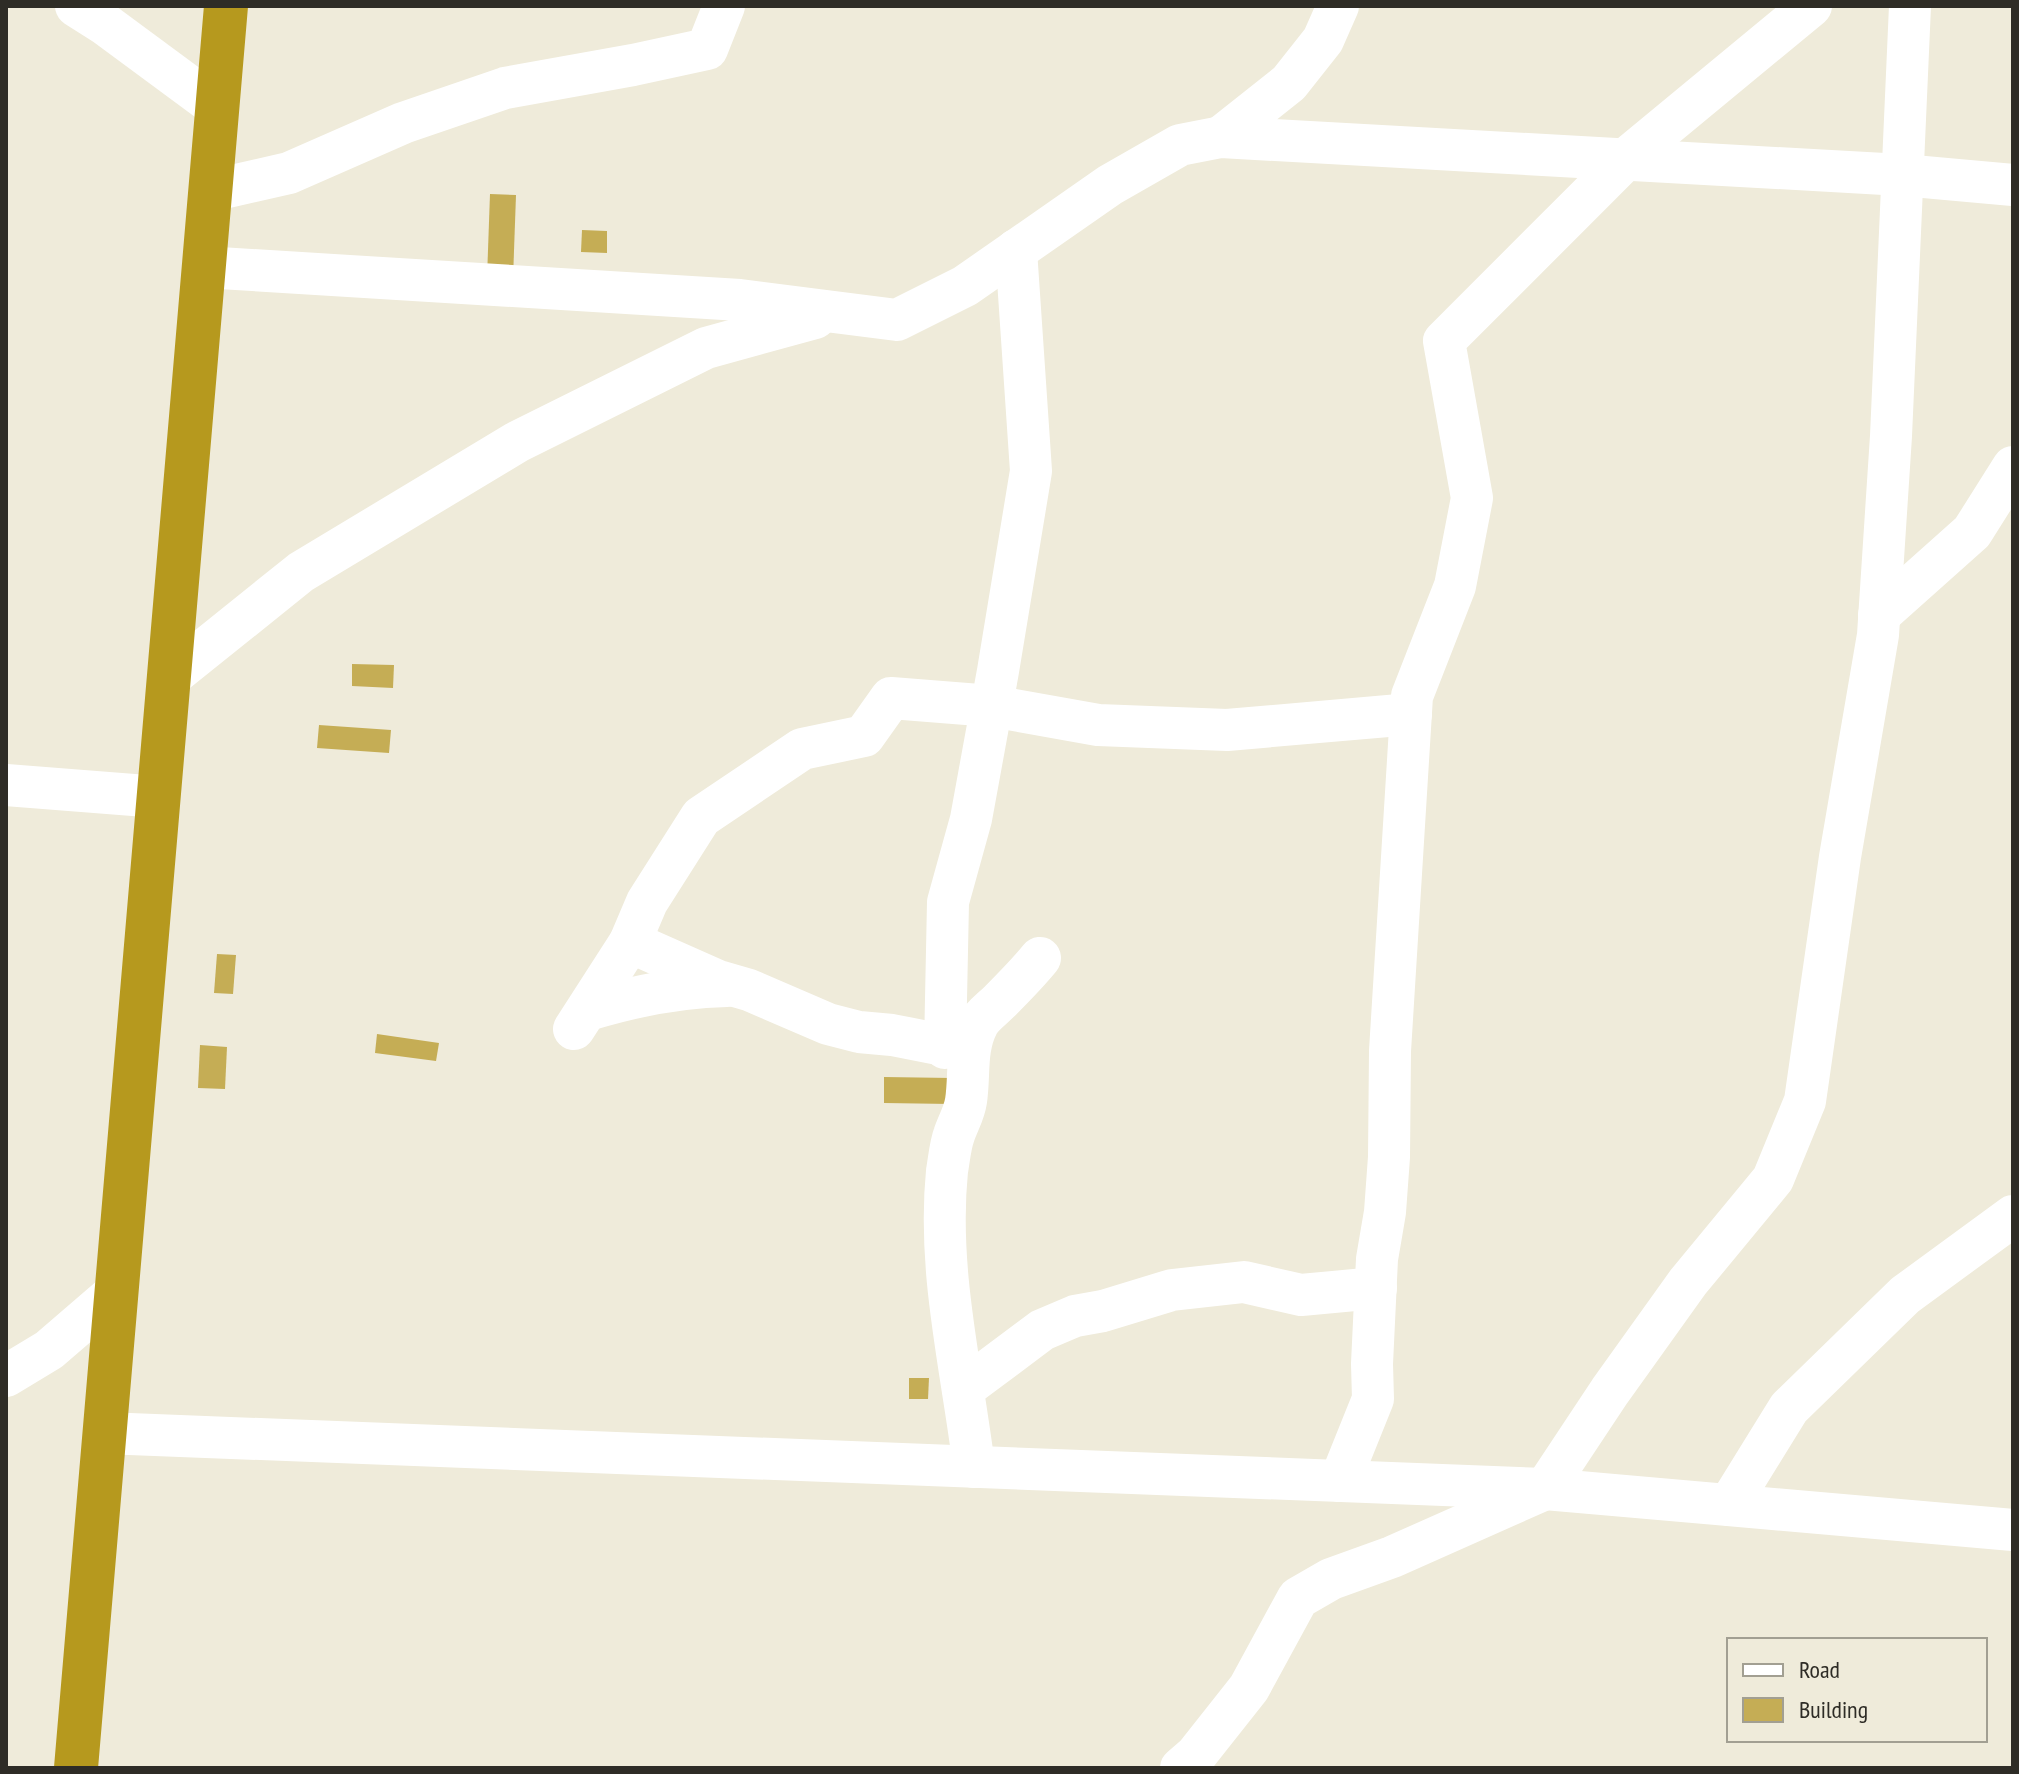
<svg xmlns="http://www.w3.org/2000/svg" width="2019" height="1774" font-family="'PT Sans Narrow',sans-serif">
	<rect width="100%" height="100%" fill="#efebda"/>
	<g fill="#c5ad55">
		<path d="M 490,194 L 516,195 L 513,279 L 487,278 Z"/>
		<path d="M 582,230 L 607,231 L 607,253 L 581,252 Z"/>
		<path d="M 352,664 L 394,665 L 393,688 L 352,686 Z"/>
		<path d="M 319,725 L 391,730 L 389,753 L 317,748 Z"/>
		<path d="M 217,954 L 236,955 L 233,994 L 214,993 Z"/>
		<path d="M 377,1034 L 439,1043 L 436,1061 L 375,1053 Z"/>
		<path d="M 200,1045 L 227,1047 L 225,1089 L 198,1088 Z"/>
		<path d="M 884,1077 L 952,1078 L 951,1104 L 884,1103 Z"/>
		<path d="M 909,1378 L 929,1378 L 928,1399 L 909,1399 Z"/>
	</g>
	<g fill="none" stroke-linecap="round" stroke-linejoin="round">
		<g stroke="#fff" stroke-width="42">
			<path d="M 76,6 L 106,25 L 217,107"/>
			<path d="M 1221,137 L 1289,83 L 1323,40 L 1338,6"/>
			<path d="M 210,191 L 289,173 L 403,123 L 505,88 L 633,65 L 707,49 L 724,6"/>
			<path d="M 203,267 L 740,300 L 897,320 L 965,286 L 1110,185 L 1180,145 L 1221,137 L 1902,175 L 2013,185"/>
			<path d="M 1879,615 L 1972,532 L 2013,467"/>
			<path d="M 169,678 L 301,572 L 517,442 L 706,348 L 815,318"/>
			<path d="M 6,785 L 159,797"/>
			<path d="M 630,942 L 718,981 L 749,990 L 828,1024 L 859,1032 L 892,1035 L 968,1050"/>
			<path d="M 588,1010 C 634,996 679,987 727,986"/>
			<path d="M 574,1029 L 630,942 L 647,902 L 701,817 L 802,749 L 864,736 L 891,698 L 992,706 L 1098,725 L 1227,730 L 1411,714"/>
			<path d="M 945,1048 L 948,902 L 971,819 L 998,671 L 1031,471 L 1016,250"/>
			<path d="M 6,1376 L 49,1350 L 114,1294"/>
			<path d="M 963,1389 L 1042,1330 L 1075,1316 L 1103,1311 L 1172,1290 L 1244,1282 L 1301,1295 L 1376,1288"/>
			<path d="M 104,1433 L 1545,1489 L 2013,1530"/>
			<path d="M 974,1467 C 962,1369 937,1271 947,1171 C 949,1160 950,1146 954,1135 C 958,1123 964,1114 966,1101 C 970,1075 965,1049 978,1024 C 982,1016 992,1009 999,1002 C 1013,988 1027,974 1040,958"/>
			<path d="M 1340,1481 L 1373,1399 L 1372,1364 L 1377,1259 L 1385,1212 L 1389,1157 L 1390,1051 L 1412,696 L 1455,586 L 1472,498 L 1444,341 L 1627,158 L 1811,6"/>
			<path d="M 1729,1505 L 1789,1408 L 1905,1295 L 2013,1216"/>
			<path d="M 1181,1768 L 1196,1755 L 1249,1688 L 1298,1598 L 1331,1579 L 1392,1557 L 1545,1489 L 1610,1391 L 1688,1282 L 1773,1179 L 1805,1101 L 1840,857 L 1878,635 L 1891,436 L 1910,6"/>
		</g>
		<path stroke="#b6991e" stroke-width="44" d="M 76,1768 L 226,6"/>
	</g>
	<rect width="2019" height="1774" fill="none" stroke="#2e2c26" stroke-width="16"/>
	<rect x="1727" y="1638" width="260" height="104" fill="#efebda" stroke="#a29f92" stroke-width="2"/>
	<rect x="1743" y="1664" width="40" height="12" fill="#ffffff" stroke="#a29f92" stroke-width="2"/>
	<text x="1799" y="1678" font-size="24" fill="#2e2c26">Road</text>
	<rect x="1743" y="1698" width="40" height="24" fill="#c5ad55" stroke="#a29f92" stroke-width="2"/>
	<text x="1799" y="1718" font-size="24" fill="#2e2c26">Building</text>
</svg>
